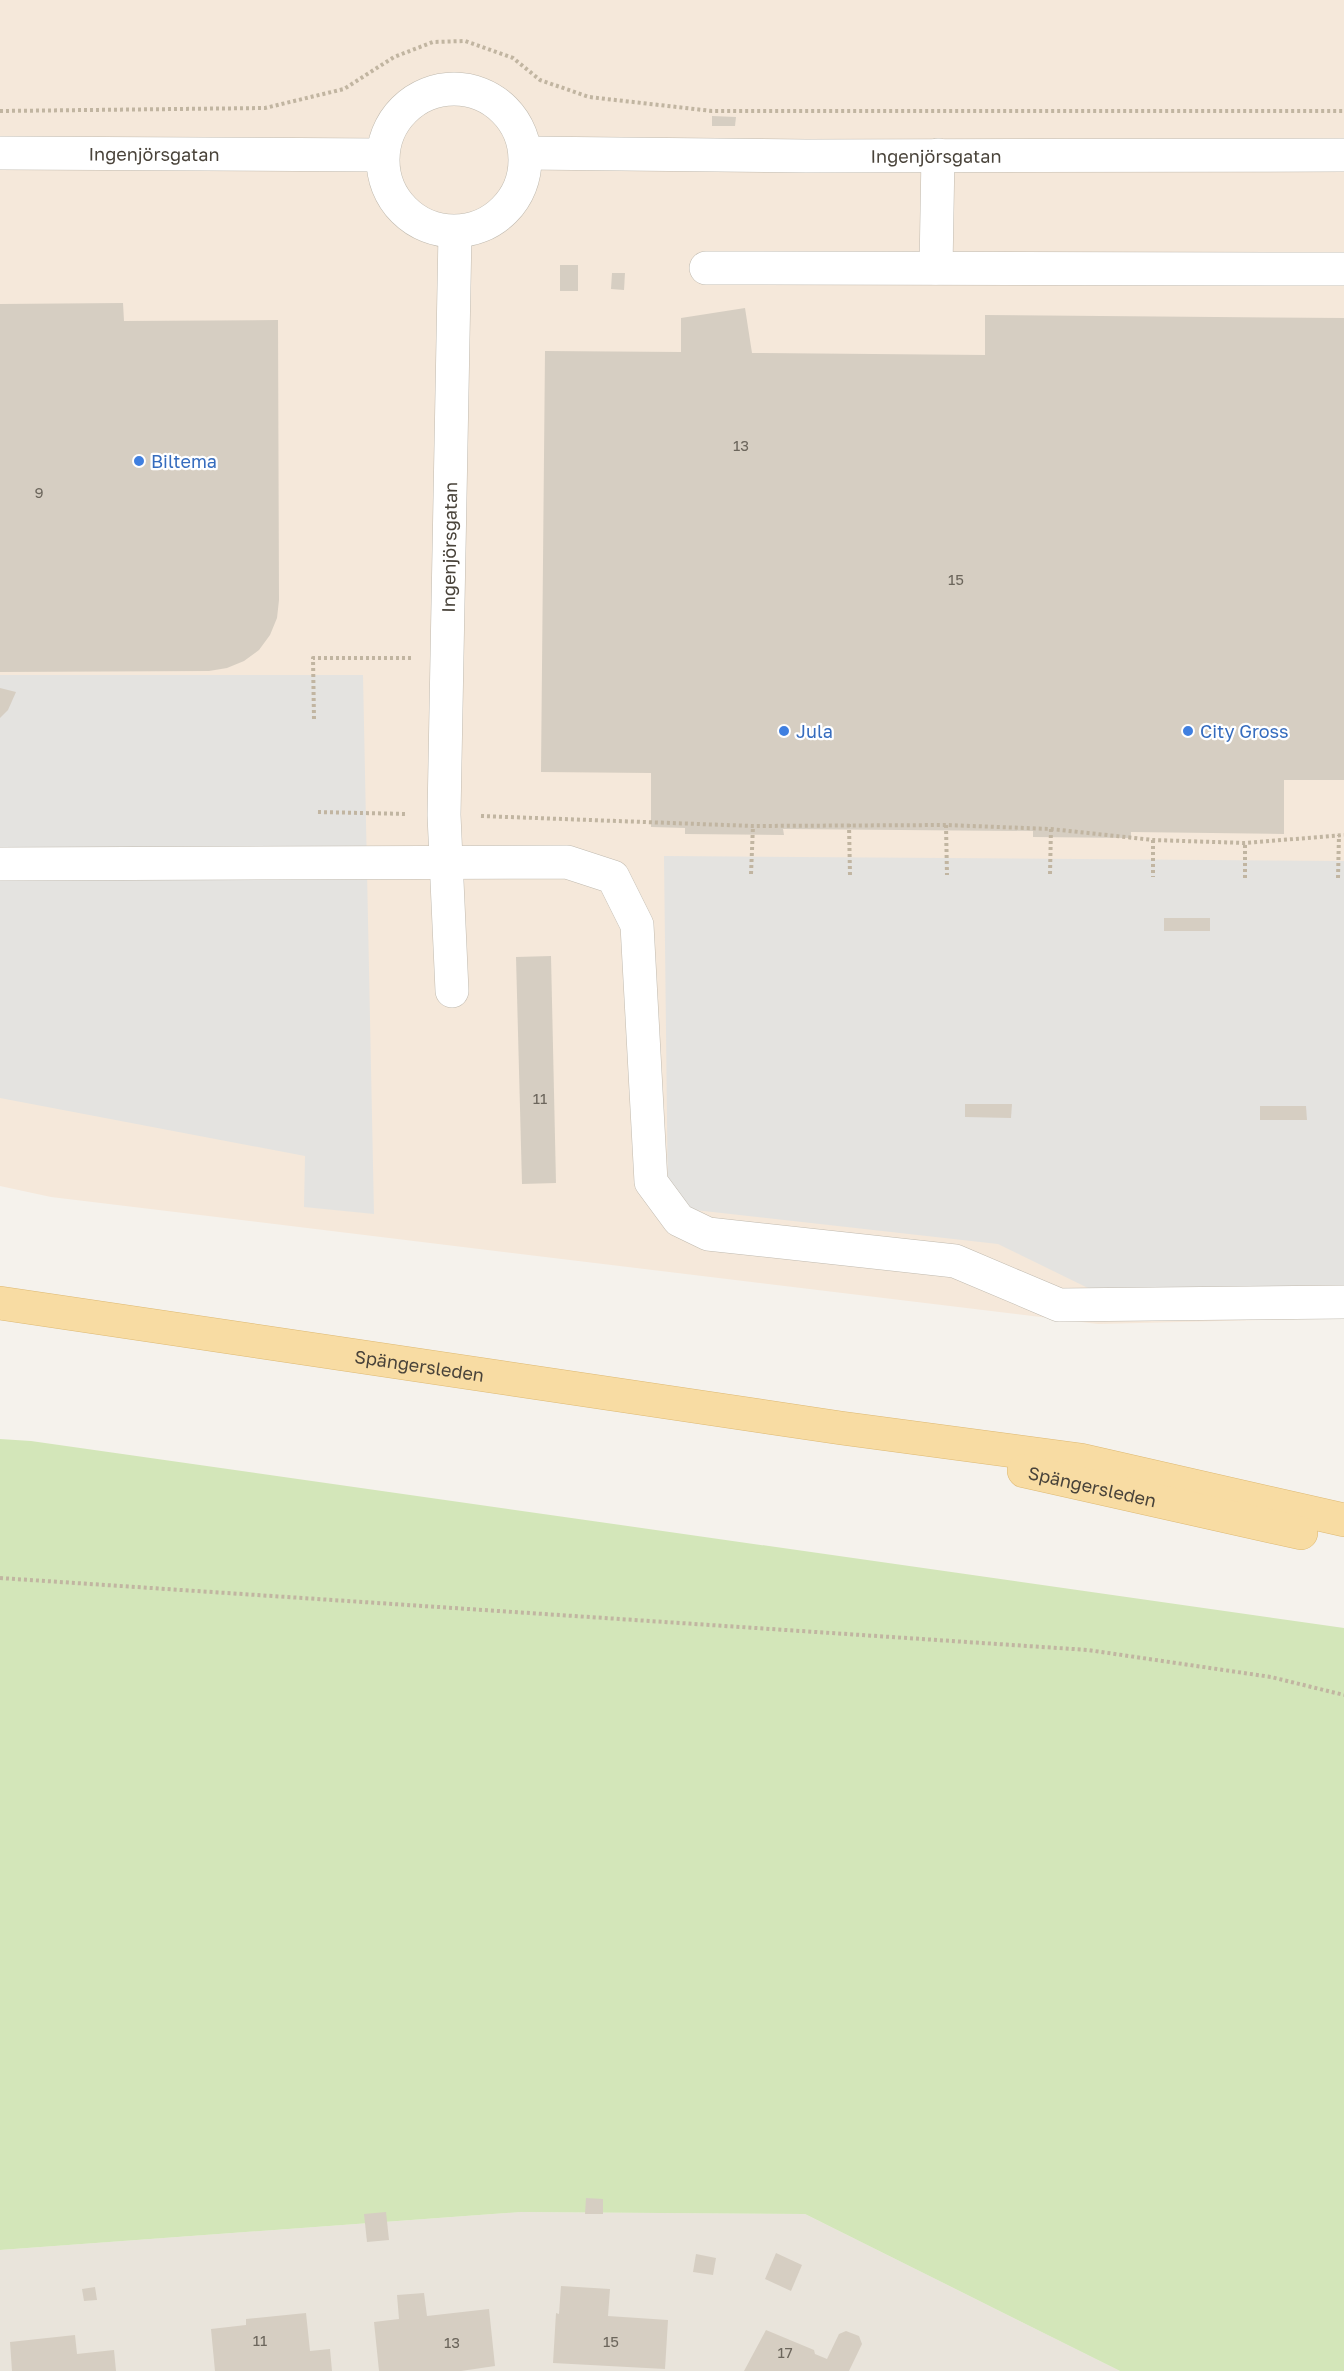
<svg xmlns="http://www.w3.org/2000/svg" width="1344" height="2371" font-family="'Golos Text',sans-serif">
	<rect width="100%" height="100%" fill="#f5f2ec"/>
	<path fill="#e9e4db" d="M 521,2212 L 805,2214 L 1120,2371 L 0,2371 L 0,2250 Z"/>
	<path fill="#f5e8da" d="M 0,0 L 1344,0 L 1344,1318 L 1098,1324 L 51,1197 L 0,1186 Z"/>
	<path fill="#d3e6b9" d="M 0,1439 L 31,1441 L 1344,1628 L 1344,2371 L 1120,2371 L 805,2214 L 521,2212 L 0,2250 Z"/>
	<g fill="#e4e3e0">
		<path d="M 0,675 L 363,675 L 374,1214 L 304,1207 L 305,1156 L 0,1098 Z"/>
		<path d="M 664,856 L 1344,861 L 1344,1285 L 1090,1289 L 998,1244 L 668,1207 Z"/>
	</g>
	<g fill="#d6cec2">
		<path d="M 712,116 L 736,117 L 735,126 L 712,126 Z"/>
		<rect x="560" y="265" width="18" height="26"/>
		<path d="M 612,273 L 625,273 L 624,290 L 611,289 Z"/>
		<path d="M 123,303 L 124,321 L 278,320 L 279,600 L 277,618 L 270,635 L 259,650 L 244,661 L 227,668 L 209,671 L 0,672 L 0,304 Z"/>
		<path d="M 745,308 L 752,353 L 985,355 L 985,315 L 1344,318 L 1344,780 L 1284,780 L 1284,834 L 1131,832 L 1131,838 L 1033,837 L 1033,831 L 783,829 L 784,835 L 685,834 L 685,828 L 651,827 L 651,773 L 541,772 L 545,351 L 681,352 L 681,318 Z"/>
		<path d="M 0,688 L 16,692 L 8,710 L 0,718 Z"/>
		<rect x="1164" y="918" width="46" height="13"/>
		<path d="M 551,956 L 556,1183 L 522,1184 L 516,957 Z"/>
		<path d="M 965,1104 L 1012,1104 L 1011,1118 L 965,1117 Z"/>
		<path d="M 1260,1106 L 1306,1106 L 1307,1120 L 1260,1120 Z"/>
		<path d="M 586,2198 L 603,2199 L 603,2214 L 585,2214 Z"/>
		<path d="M 386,2212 L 389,2240 L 367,2242 L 364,2214 Z"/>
		<path d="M 776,2253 L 802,2265 L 791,2291 L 765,2279 Z"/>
		<path d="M 696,2254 L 716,2258 L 713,2275 L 693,2272 Z"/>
		<path d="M 561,2286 L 610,2289 L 608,2316 L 668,2320 L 665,2369 L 553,2363 L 556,2313 L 559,2314 Z"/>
		<path d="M 95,2287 L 97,2300 L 84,2301 L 82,2289 Z"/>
		<path d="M 424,2293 L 427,2316 L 489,2309 L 495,2366 L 461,2371 L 379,2371 L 374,2322 L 399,2319 L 397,2295 Z"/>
		<path d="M 306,2313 L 310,2351 L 330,2349 L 332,2371 L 215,2371 L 211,2329 L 246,2325 L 246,2319 Z"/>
		<path d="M 766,2330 L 814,2350 L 815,2354 L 827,2359 L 839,2334 L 846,2331 L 859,2336 L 862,2344 L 849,2371 L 744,2371 Z"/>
		<path d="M 75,2335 L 77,2354 L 114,2350 L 116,2371 L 12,2371 L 10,2342 Z"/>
	</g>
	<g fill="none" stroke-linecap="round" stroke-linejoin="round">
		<defs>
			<g id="minor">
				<circle cx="454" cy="160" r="71"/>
				<path id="s1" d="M 0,153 L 382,155"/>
				<path id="s2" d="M 526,153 L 806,156 L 1344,155"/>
				<path d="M 706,268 L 1344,269"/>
				<path d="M 936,268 L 938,155"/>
				<path d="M 0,864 L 567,862 L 613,877 L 637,925 L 651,1182 L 679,1220 L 708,1234 L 955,1261 L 1059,1305 L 1344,1302"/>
				<path id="s3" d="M 452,991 L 444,815 L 455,233"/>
			</g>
			<g id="major">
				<path id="s4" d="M 0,1303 L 841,1428 L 1081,1460 L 1344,1520"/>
				<path id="s5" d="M 1024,1471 L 1301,1533"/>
			</g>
		</defs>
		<use href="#minor" stroke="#c0baaf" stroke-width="34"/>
		<use href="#major" stroke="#ddb973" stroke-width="34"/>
		<g stroke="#c1b5a1" stroke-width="4" stroke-dasharray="3 3" stroke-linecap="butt">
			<path d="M 0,111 L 265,108 L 344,89 L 394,57 L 433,42 L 465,41 L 513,58 L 540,80 L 589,97 L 712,111 L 1344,111"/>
			<path d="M 314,719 L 313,658 L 412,658"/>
			<path d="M 318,812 L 407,814"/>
			<path d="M 481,816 L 753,826 L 946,825 L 1051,829 L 1153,840 L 1245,843 L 1344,835"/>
			<path d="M 849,824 L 850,875"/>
			<path d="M 946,825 L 947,875"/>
			<path d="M 1153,840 L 1153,877"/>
			<path d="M 751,874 L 753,826"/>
			<path d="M 1050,874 L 1051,829"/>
			<path d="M 1245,878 L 1245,843"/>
			<path d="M 1338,878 L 1339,835"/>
			<path d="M 0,1578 L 1088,1650 L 1271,1677 L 1344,1695"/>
		</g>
		<use href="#minor" stroke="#fff" stroke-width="33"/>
		<use href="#major" stroke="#f8dca3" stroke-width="33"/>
	</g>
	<g fill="#3f7fe0" stroke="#fff" stroke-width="2">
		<circle cx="139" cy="461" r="6"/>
		<circle cx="784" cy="731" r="6"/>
		<circle cx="1188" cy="731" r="6"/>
	</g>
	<g text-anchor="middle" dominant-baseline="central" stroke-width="4.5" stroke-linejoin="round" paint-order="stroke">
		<g font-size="15" fill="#6c665c">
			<text x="741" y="445">13</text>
			<text x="39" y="492">9</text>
			<text x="956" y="579">15</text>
			<text x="540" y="1098">11</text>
			<text x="260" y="2340">11</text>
			<text x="611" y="2341">15</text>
			<text x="452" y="2342">13</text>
			<text x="785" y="2352">17</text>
		</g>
		<g font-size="18" fill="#49433a" stroke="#fff">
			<text stroke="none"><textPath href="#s1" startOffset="154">Ingenjörsgatan</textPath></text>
			<text stroke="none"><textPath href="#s2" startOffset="410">Ingenjörsgatan</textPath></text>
			<text stroke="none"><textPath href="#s3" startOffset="444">Ingenjörsgatan</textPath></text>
			<text stroke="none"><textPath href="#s4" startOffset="424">Spängersleden</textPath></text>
			<text stroke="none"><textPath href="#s5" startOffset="70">Spängersleden</textPath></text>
		</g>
		<g font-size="18" fill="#366cbe" stroke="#fff" text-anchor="start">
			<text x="151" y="461">Biltema</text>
			<text x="796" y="731">Jula</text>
			<text x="1200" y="731">City Gross</text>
		</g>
	</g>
</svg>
